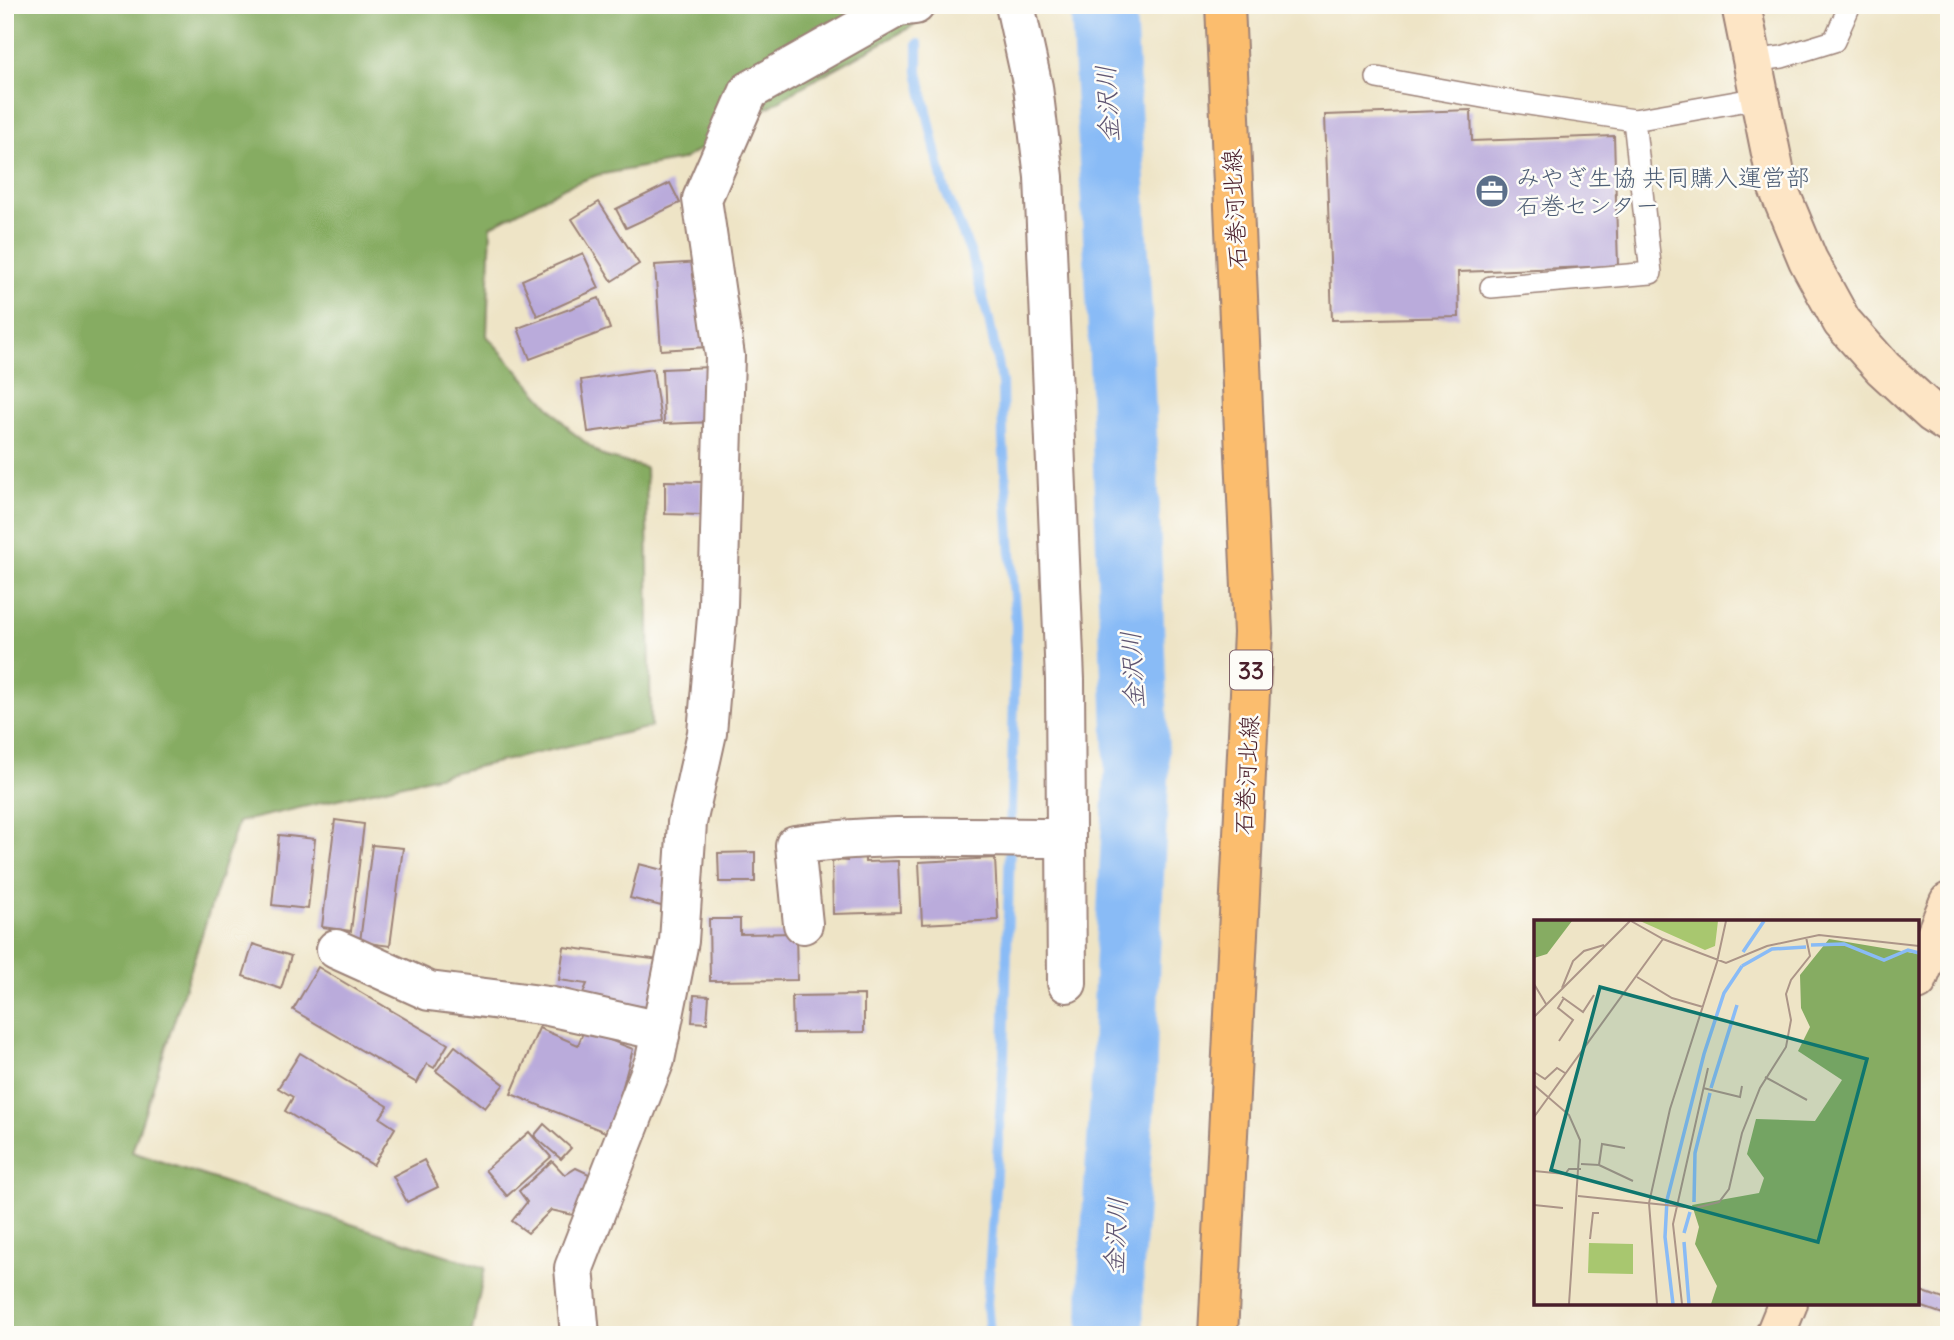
<svg xmlns="http://www.w3.org/2000/svg" width="1954" height="1340" font-family="Delius,'Klee One',sans-serif">
	<rect width="100%" height="100%" fill="#fdfcf7"/>
	<filter id="ink" filterUnits="userSpaceOnUse"><feTurbulence type="fractalNoise" baseFrequency=".0143" numOctaves="2"/><feDisplacementMap in="SourceGraphic" scale="14" xChannelSelector="R" yChannelSelector="G"/><feConvolveMatrix kernelMatrix="1 2 1 2 8 2 1 2 1" color-interpolation-filters="sRGB"/></filter>
	<filter id="wash" filterUnits="userSpaceOnUse"><feTurbulence type="fractalNoise" baseFrequency=".00686" numOctaves="4" result="noise"/><feDisplacementMap in="SourceGraphic" scale="28" xChannelSelector="R" yChannelSelector="G"/><feGaussianBlur stdDeviation="1.57" result="paint"/><feColorMatrix in="noise" values="0 0 0 0 0 0 0 0 0 0 0 0 0 0 0 0 0 1.4 0 .05"/><feComposite in="paint" operator="in"/></filter>
	<g filter="url(#wash)">
		<rect width="100%" height="100%" fill="#eee4c6"/>
		<path fill="#86ac62" stroke="#686646" stroke-width="2" d="M 5,5 L 922,5 L 929,17 L 805,85 L 682,160 L 598,175 L 565,187 L 491,226 L 487,336 L 571,431 L 603,456 L 646,468 L 651,727 L 238,822 L 132,1152 L 485,1268 L 471,1335 L 5,1335 Z"/>
		<g fill="none" stroke-linecap="round" stroke-linejoin="round">
			<path stroke="#89bbf6" stroke-width="10" d="M 918,44 L 918,72 L 944,187 L 971,254 L 989,320 L 1002,383 L 1003,439 L 1016,627 L 1004,1056 L 987,1303 L 990,1335"/>
			<path stroke="#89bbf6" stroke-width="65" d="M 1103,5 L 1120,322 L 1137,770 L 1127,961 L 1124,1075 L 1111,1271 L 1111,1335"/>
		</g>
		<g id="blocks">
			<g fill="#baabdb">
				<path d="M 1471,110 L 1472,141 L 1614,136 L 1618,266 L 1458,272 L 1459,317 L 1332,320 L 1325,115 Z"/>
				<path d="M 670,183 L 680,203 L 626,228 L 616,209 Z"/>
				<path d="M 599,202 L 639,264 L 612,281 L 572,219 Z"/>
				<path d="M 583,253 L 599,288 L 537,316 L 522,280 Z"/>
				<path d="M 701,262 L 707,347 L 661,350 L 655,265 Z"/>
				<path d="M 599,298 L 610,329 L 530,359 L 518,328 Z"/>
				<path d="M 711,367 L 713,422 L 664,424 L 662,369 Z"/>
				<path d="M 653,369 L 661,422 L 588,432 L 581,380 Z"/>
				<path d="M 665,481 L 702,482 L 701,515 L 665,514 Z"/>
				<path d="M 335,820 L 364,824 L 351,931 L 322,927 Z"/>
				<path d="M 279,835 L 315,839 L 308,909 L 272,905 Z"/>
				<path d="M 372,845 L 403,848 L 390,946 L 360,942 Z"/>
				<path d="M 865,848 L 865,862 L 898,861 L 900,912 L 833,914 L 832,860 L 847,861 L 847,849 Z"/>
				<path d="M 755,852 L 755,882 L 719,882 L 718,853 Z"/>
				<path d="M 995,858 L 998,920 L 922,924 L 919,862 Z"/>
				<path d="M 639,864 L 678,874 L 669,908 L 630,898 Z"/>
				<path d="M 709,919 L 740,919 L 740,934 L 796,933 L 797,980 L 710,981 Z"/>
				<path d="M 253,944 L 291,956 L 281,989 L 243,976 Z"/>
				<path d="M 564,947 L 660,960 L 653,1008 L 581,998 L 587,984 L 559,980 Z"/>
				<path d="M 318,967 L 448,1044 L 434,1068 L 427,1064 L 417,1083 L 293,1010 Z"/>
				<path d="M 694,995 L 709,996 L 707,1023 L 692,1022 Z"/>
				<path d="M 864,995 L 864,1032 L 793,1033 L 792,996 Z"/>
				<path d="M 539,1028 L 578,1045 L 584,1030 L 633,1049 L 610,1134 L 511,1094 Z"/>
				<path d="M 455,1046 L 504,1084 L 485,1108 L 436,1071 Z"/>
				<path d="M 300,1053 L 388,1106 L 380,1118 L 395,1128 L 373,1165 L 285,1111 L 293,1097 L 278,1088 Z"/>
				<path d="M 544,1124 L 571,1148 L 561,1159 L 534,1136 Z"/>
				<path d="M 529,1132 L 551,1157 L 507,1196 L 485,1170 Z"/>
				<path d="M 424,1160 L 438,1187 L 407,1202 L 393,1176 Z"/>
				<path d="M 552,1161 L 565,1175 L 576,1168 L 589,1174 L 578,1216 L 551,1210 L 528,1233 L 512,1221 L 527,1202 L 519,1191 Z"/>
				<path d="M 1921,1291 L 1949,1301 L 1949,1316 L 1917,1305 Z"/>
			</g>
		</g>
	</g>
	<g filter="url(#ink)">
		<use href="#blocks" fill-opacity="0" stroke="#9c8278" stroke-width="2"/>
		<g fill="none" stroke-linecap="round" stroke-linejoin="round">
			<defs>
				<g id="lane">
					<path d="M 1751,61 L 1782,57 L 1834,41 L 1850,5"/>
					<path d="M 1377,78 L 1488,98 L 1634,120"/>
					<path d="M 1491,287 L 1651,273 L 1634,120 L 1759,98"/>
				</g>
				<g id="street">
					<path d="M 1015,5 L 1033,87 L 1044,177 L 1065,680 L 1067,983"/>
					<path d="M 803,924 L 795,845 C 885,832 975,838 1066,838"/>
					<path d="M 336,949 L 429,991 L 548,1006 L 661,1031"/>
					<path d="M 580,1335 L 574,1268 L 655,1060 L 679,941 L 687,823 L 707,733 L 718,605 L 725,356 L 702,199 L 749,91 L 898,7 L 915,5"/>
				</g>
				<g id="secondary">
					<path d="M 1741,5 L 1778,188 L 1808,260 L 1842,322 L 1883,368 L 1932,413 L 1949,424"/>
					<path d="M 1917,981 L 1949,902"/>
					<path d="M 1775,1335 L 1788,1303"/>
				</g>
				<path id="primary" d="M 1218,1335 L 1253,633 L 1225,5"/>
			</defs>
			<use href="#lane" stroke="#9c8278" stroke-width="24"/>
			<use href="#street" stroke="#9c8278" stroke-width="42"/>
			<use href="#secondary" stroke="#9c8278" stroke-width="42"/>
			<use href="#primary" stroke="#9c8278" stroke-width="42"/>
			<use href="#lane" stroke="#fff" stroke-width="21"/>
			<use href="#street" stroke="#fff" stroke-width="38"/>
			<use href="#secondary" stroke="#fde5c5" stroke-width="38"/>
			<use href="#primary" stroke="#fbbd6e" stroke-width="38"/>
		</g>
	</g>
	<defs>
		<symbol id="office-disc" viewBox="-11 -11 22 22"><circle r="9.5" fill="#5c6f8a" stroke="#fdfcf7"/><path d="M-6-3h4V-5.5h4V-3h4V5H-6ZM-1-4.5V-3h2v-1.5ZM-6 0V1H6V0Z" fill="#fff"/></symbol>
	</defs>
	<g fill-rule="evenodd">
		<use href="#office-disc" x="1473" y="172" width="38" height="38"/>
	</g>
	<g text-anchor="middle" dominant-baseline="central" stroke-width="5" stroke-linejoin="round" paint-order="stroke">
		<rect fill="#fdfcf7" stroke="#806168" stroke-width="2" x="1230" y="650.5" width="42" height="39" rx="5"/>
		<g font-size="23" font-weight="bold" fill="#4a1f2b">
			<text x="1251" y="670">33</text>
		</g>
		<g font-size="24" fill="#4e5e75" stroke="#fdfcf7" text-anchor="start">
			<text x="1516" y="177">みやぎ生協 共同購入運営部<tspan x="1516" dy="28">石巻センター</tspan></text>
		</g>
		<g font-size="24" fill="#4a1f2b" stroke="#fdfcf7">
			<text transform="translate(1234 209) rotate(-93)">石巻河北線</text>
			<text transform="translate(1246 775) rotate(-87)">石巻河北線</text>
		</g>
		<g font-size="26" font-style="italic" fill="#605672" stroke="#fdfcf7">
			<text transform="translate(1107 104) rotate(-93)">金沢川</text>
			<text transform="translate(1132 670) rotate(-93)">金沢川</text>
			<text transform="translate(1115 1236) rotate(-87)">金沢川</text>
		</g>
	</g>
	<g transform="translate(1534 920)">
		<rect width="385" height="385" fill="#eee4c6"/>
		<path d="M 106,1 L 184,1 L 181,26 L 171,30 ZM 55,323 L 99,324 L 99,354 L 54,353 Z" fill="#a8c76f"/>
		<path d="M 0,1 L 38,1 L 13,34 L 0,38 ZM 295,19 L 385,34 L 385,384 L 177,384 L 183,366 L 161,324 L 165,307 L 158,285 L 225,273 L 230,258 L 213,234 L 222,199 L 281,201 L 308,160 L 264,131 L 276,107 L 267,88 L 266,55 Z" fill="#86ac62"/>
		<path fill="none" stroke="#89bbf6" stroke-width="3.5" d="M 277,25 L 310,24 L 350,40 L 374,30 L 385,33M 209,32 L 230,1M 208,46 L 238,29 L 272,27M 177,168 L 203,85M 160,282 L 161,233 L 176,173M 150,313 L 156,292M 150,322 L 155,384M 139,384 L 131,317 L 133,280 L 170,134 L 190,73 L 208,46"/>
		<path fill="none" stroke="#ac9588" stroke-width="2" d="M 97,1 L 129,19 L 192,43 L 233,26 L 285,15 L 385,26M 103,57 L 138,78 L 169,87M 0,64 L 12,84M 28,68 L 39,41 L 50,31 L 70,25M 28,77 L 49,92 L 60,75M 0,97 L 96,1M 25,121 L 39,100 L 24,88 L 30,78M 0,152 L 11,159 L 23,148 L 31,153M 231,157 L 273,180M 0,165 L 35,195 L 46,220 L 35,384M 169,168 L 206,177 L 208,166M 0,197 L 129,19M 47,244 L 65,245 L 68,224 L 91,228M 65,245 L 99,261M 0,251 L 31,254 L 35,249 L 47,249M 44,276 L 161,288 L 185,282 L 195,269 L 208,213 L 226,168 L 252,127 L 257,100 L 252,74 L 257,60 L 276,36 L 272,17M 0,285 L 29,288M 56,319 L 59,293 L 65,293M 123,384 L 115,283 L 136,189 L 183,42 L 192,1M 148,384 L 139,304 L 174,148"/>
		<path fill="#0f766e" fill-opacity="0.15" stroke="#0f766e" stroke-width="3.5" d="M 66,67 L 333,139 L 284,322 L 17,250 Z"/>
		<rect width="385" height="385" fill="none" stroke="#4a1f2b" stroke-width="3.5"/>
	</g>
	<rect width="1954" height="1340" fill="none" stroke="#fdfcf7" stroke-width="28"/>
</svg>
